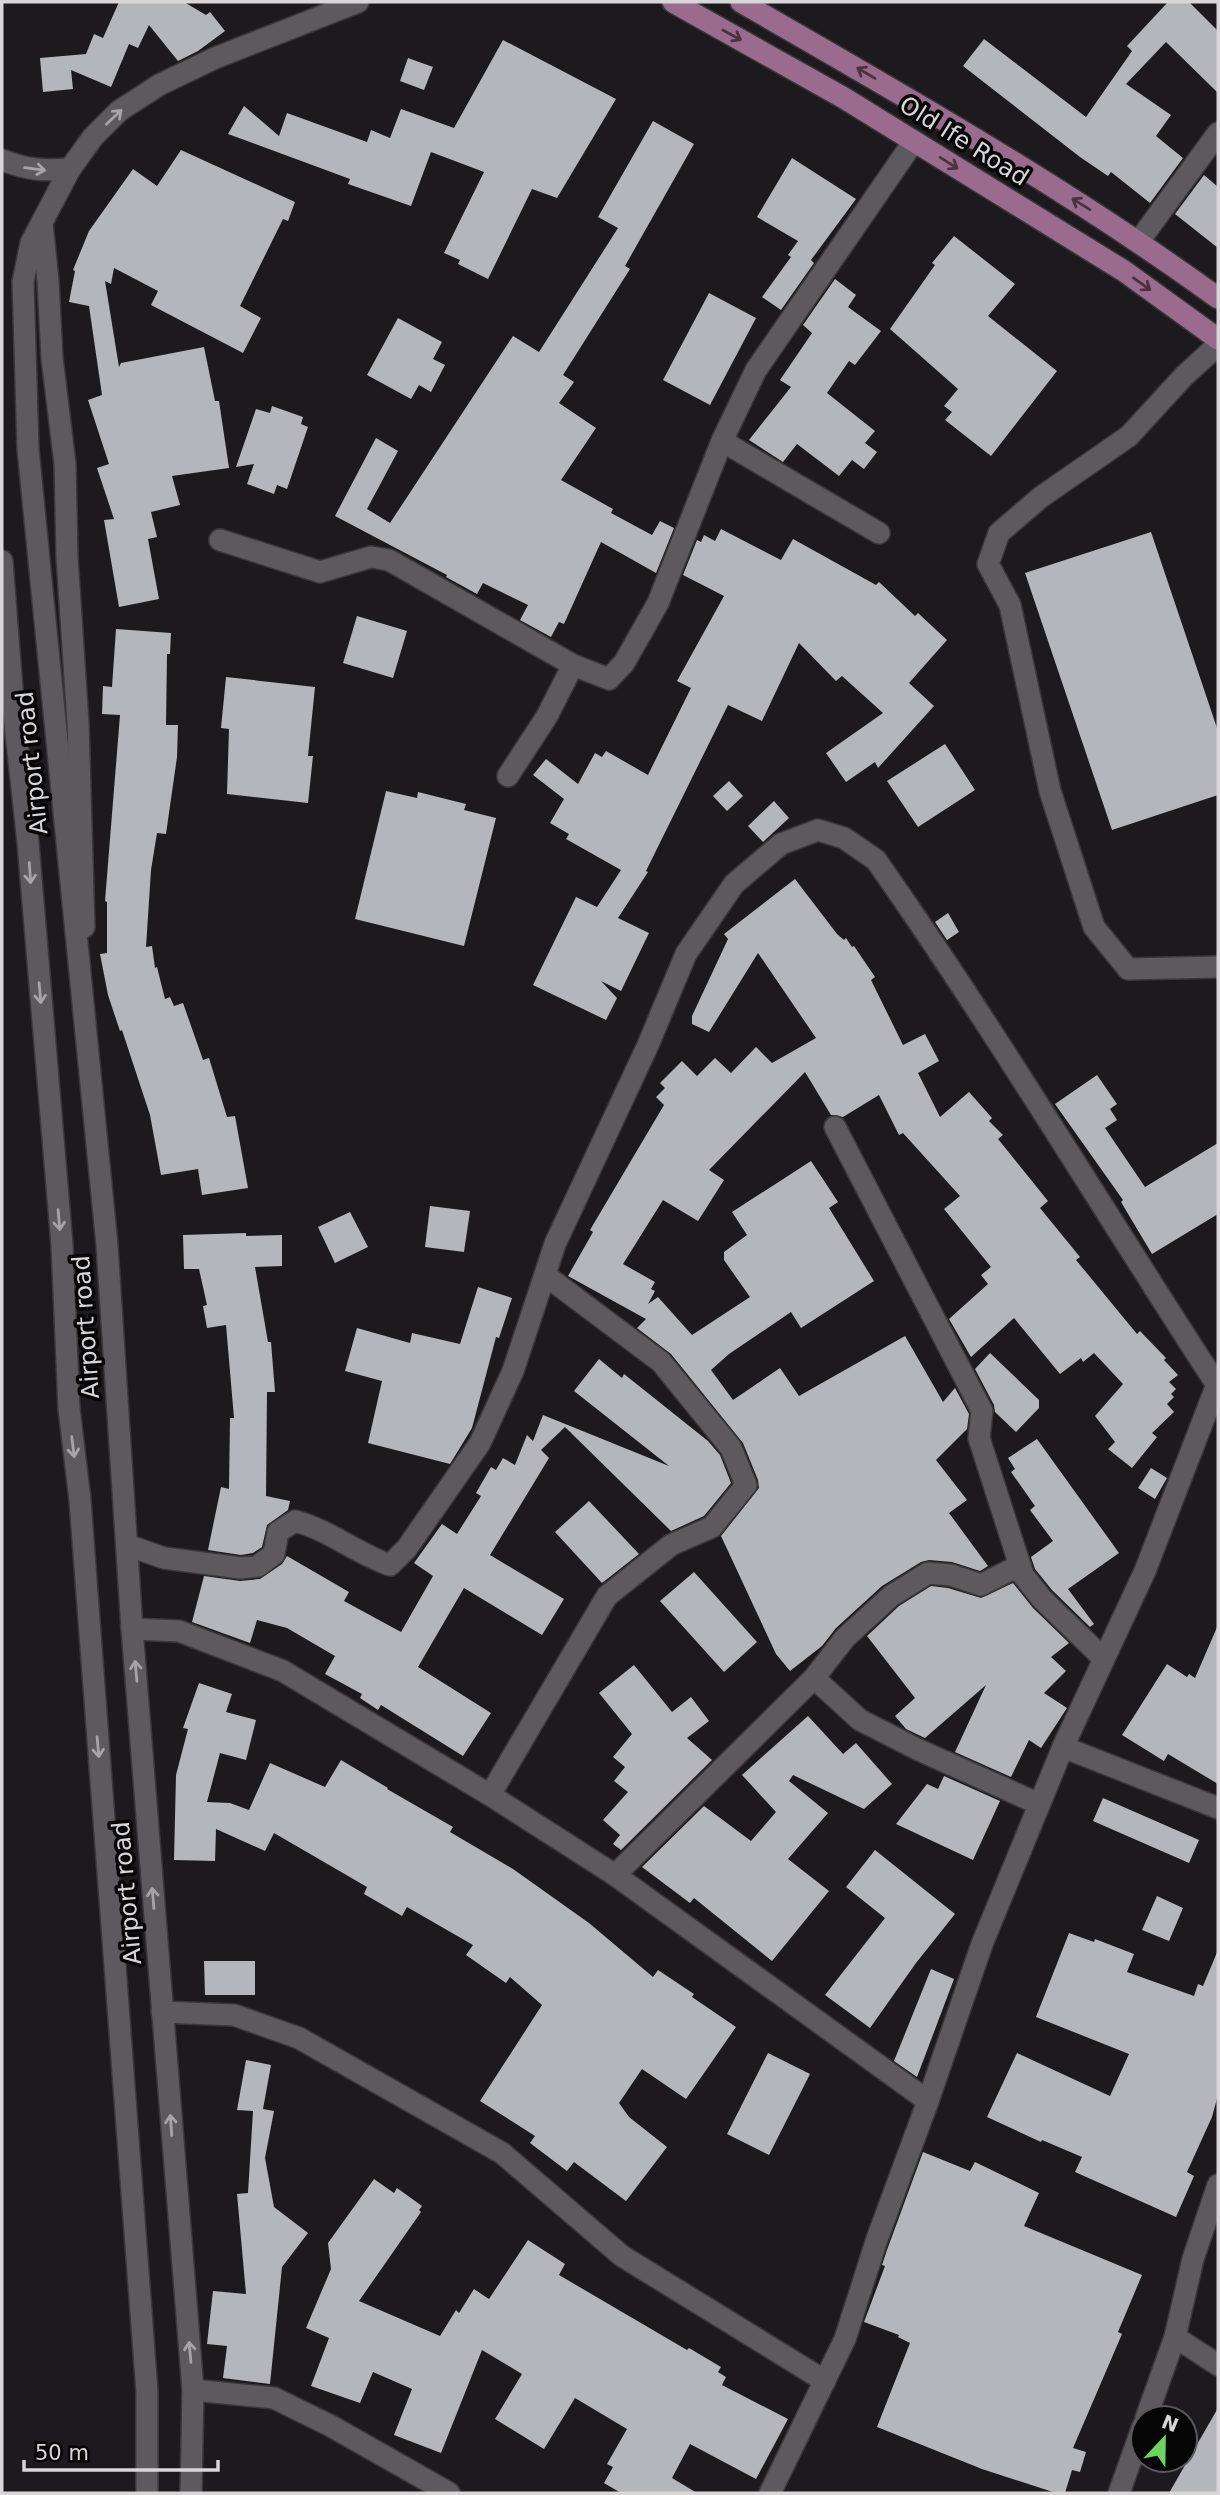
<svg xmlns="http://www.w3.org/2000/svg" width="1220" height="2495" font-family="'DejaVu Sans',sans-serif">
	<rect width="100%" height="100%" fill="#1c1a1e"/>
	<g fill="#b4b6bc">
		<path d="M 119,2 L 184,2 L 206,15 L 210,12 L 225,31 L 198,51 L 178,61 L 149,25 L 138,48 L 129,44 L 111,87 L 71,70 L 73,89 L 43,92 L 40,58 L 86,54 L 94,34 L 103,38 Z"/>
		<path d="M 1168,2 L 1189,2 L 1218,31 L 1218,93 L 1166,42 L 1126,84 L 1171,115 L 1156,136 L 1183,158 L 1150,203 L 1111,172 L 1108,176 L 1080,157 L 963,66 L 984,39 L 1086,117 L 1132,51 L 1127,46 Z"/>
		<path d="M 503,40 L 616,99 L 557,198 L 532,189 L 488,279 L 458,264 L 460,260 L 444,253 L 484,172 L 431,152 L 411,206 L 348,184 L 350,179 L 228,134 L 244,106 L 279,136 L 287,113 L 367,142 L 371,130 L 390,138 L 401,109 L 454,128 Z"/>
		<path d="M 408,58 L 433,67 L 424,90 L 400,81 Z"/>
		<path d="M 653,121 L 694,144 L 625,266 L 630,269 L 563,375 L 574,382 L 559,403 L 596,428 L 561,480 L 613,509 L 611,513 L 652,535 L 660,521 L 674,528 L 656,573 L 601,542 L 564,624 L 559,622 L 551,637 L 520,620 L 528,605 L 483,583 L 477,594 L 446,577 L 447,575 L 335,516 L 376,438 L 398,451 L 367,509 L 390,523 L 513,336 L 539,352 L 618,228 L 598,217 Z"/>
		<path d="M 181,150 L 295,202 L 288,221 L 283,219 L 240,306 L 261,318 L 243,353 L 151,305 L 158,291 L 114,268 L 111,284 L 105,281 L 119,367 L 121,363 L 204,347 L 215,401 L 219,401 L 229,468 L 172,476 L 180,505 L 151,512 L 157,537 L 148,539 L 159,599 L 119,607 L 104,520 L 114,519 L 97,468 L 109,464 L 88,400 L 102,395 L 89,306 L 69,302 L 75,271 L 73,270 L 89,231 L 133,169 L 157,186 Z"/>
		<path d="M 792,158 L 856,199 L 811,260 L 814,263 L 781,310 L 762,297 L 791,257 L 788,255 L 798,241 L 757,217 Z"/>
		<path d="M 1204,175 L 1218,187 L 1218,248 L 1175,214 Z"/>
		<path d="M 954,236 L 1015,284 L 988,316 L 1057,371 L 991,456 L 945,420 L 952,412 L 944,406 L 958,389 L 890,329 L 935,265 L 932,263 Z"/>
		<path d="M 835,279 L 856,295 L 848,307 L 881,331 L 855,365 L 849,361 L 827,393 L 875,431 L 865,443 L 877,452 L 864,469 L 852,460 L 839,476 L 797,444 L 783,462 L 749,440 L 791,387 L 780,380 L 812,333 L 803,325 Z"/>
		<path d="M 709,293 L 756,318 L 710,405 L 663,380 Z"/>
		<path d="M 398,318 L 442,342 L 433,359 L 445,365 L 431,392 L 419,385 L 411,399 L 367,375 Z"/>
		<path d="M 272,406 L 303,417 L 301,424 L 308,427 L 287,489 L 277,485 L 274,494 L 247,484 L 254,464 L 236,467 L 256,409 L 270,413 Z"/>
		<path d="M 721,529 L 781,560 L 793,539 L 876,585 L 879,582 L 915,616 L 918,613 L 947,640 L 909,683 L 934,706 L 878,768 L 875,762 L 846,782 L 826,753 L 883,713 L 842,676 L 836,681 L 799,643 L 762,721 L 728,705 L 646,871 L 648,872 L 618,918 L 649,933 L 621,991 L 601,981 L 617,998 L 606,1020 L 533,985 L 576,897 L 597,907 L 621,870 L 566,839 L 569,834 L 550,823 L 564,799 L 533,775 L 546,759 L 578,784 L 595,753 L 602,757 L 606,751 L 648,775 L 691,688 L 677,681 L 724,596 L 683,575 L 697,540 L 701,542 L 704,535 L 715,541 Z"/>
		<path d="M 1151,532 L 1218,731 L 1218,795 L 1112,830 L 1025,573 Z"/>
		<path d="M 357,616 L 407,631 L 393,678 L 343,663 Z"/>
		<path d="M 116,629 L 171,633 L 170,654 L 167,654 L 166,725 L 178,725 L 177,757 L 166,834 L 157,833 L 151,870 L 146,947 L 152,946 L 155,968 L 157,967 L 165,999 L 170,997 L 174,1006 L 183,1003 L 203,1060 L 209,1058 L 227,1117 L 235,1116 L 248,1188 L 202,1195 L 198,1169 L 161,1175 L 150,1115 L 122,1030 L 120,1031 L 108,995 L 100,954 L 107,953 L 107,902 L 105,901 L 120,715 L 102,714 L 103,686 L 112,687 Z"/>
		<path d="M 226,677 L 315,687 L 308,756 L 313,756 L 308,803 L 227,794 L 229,729 L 221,728 Z"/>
		<path d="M 945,744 L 975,790 L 918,827 L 887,781 Z"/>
		<path d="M 729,781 L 743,796 L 727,811 L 713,796 Z"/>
		<path d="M 386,791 L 417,798 L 418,792 L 466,804 L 464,810 L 496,818 L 464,946 L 355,919 Z"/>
		<path d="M 774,801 L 789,818 L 763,842 L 748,826 Z"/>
		<path d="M 795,879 L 837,934 L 844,940 L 846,938 L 852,947 L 854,946 L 875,977 L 871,980 L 903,1045 L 925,1034 L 939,1061 L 918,1073 L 940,1117 L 969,1092 L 992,1118 L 989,1121 L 1003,1135 L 998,1139 L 1048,1201 L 1040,1208 L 1080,1257 L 1076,1260 L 1137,1334 L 1140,1331 L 1166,1358 L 1164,1360 L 1178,1375 L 1169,1382 L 1176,1389 L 1171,1394 L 1174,1397 L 1167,1404 L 1174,1412 L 1152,1433 L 1157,1437 L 1132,1468 L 1108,1449 L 1115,1442 L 1095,1416 L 1123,1384 L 1094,1353 L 1083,1362 L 1081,1358 L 1060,1374 L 1014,1318 L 971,1357 L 949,1319 L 988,1284 L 981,1275 L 991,1267 L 944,1209 L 960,1196 L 903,1133 L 899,1135 L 879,1095 L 843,1117 L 831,1115 L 805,1072 L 709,1170 L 724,1180 L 698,1221 L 663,1200 L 623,1264 L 655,1282 L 651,1289 L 655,1291 L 648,1304 L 658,1297 L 692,1335 L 750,1297 L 724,1260 L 724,1252 L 747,1235 L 732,1212 L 811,1161 L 838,1202 L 829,1208 L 874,1281 L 801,1328 L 791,1312 L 729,1354 L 711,1370 L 733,1400 L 780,1368 L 799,1396 L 905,1336 L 943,1402 L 955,1388 L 969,1414 L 967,1429 L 936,1460 L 967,1500 L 949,1513 L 988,1566 L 980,1571 L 952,1562 L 929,1560 L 921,1562 L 882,1586 L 836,1628 L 822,1646 L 790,1671 L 776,1654 L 721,1536 L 759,1488 L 758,1480 L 743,1443 L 671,1354 L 637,1328 L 646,1319 L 568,1276 L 593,1232 L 590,1230 L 664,1105 L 656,1097 L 665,1088 L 660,1083 L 682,1061 L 697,1076 L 715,1058 L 731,1073 L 756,1047 L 772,1063 L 816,1038 L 758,953 L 709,1032 L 692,1024 L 692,1016 L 728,939 L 724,934 Z"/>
		<path d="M 948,913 L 959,932 L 947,940 L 935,922 Z"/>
		<path d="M 1097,1075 L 1117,1104 L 1110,1109 L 1117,1120 L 1105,1128 L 1145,1187 L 1218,1143 L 1218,1214 L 1152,1254 L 1121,1202 L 1123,1200 L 1055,1104 Z"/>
		<path d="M 430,1206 L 470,1211 L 464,1252 L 425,1247 Z"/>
		<path d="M 350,1212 L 368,1247 L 335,1263 L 318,1227 Z"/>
		<path d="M 246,1233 L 246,1236 L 282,1235 L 282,1266 L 255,1267 L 268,1342 L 271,1342 L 275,1392 L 267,1392 L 266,1496 L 290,1501 L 288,1510 L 267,1525 L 262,1547 L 253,1553 L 241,1555 L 208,1550 L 221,1487 L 229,1489 L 230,1418 L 234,1418 L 226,1325 L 207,1328 L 203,1306 L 207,1305 L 199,1269 L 184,1269 L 183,1235 Z"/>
		<path d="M 478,1287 L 512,1298 L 499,1338 L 496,1337 L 472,1428 L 450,1464 L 368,1443 L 382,1381 L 345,1371 L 357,1328 L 410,1343 L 412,1333 L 460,1344 Z"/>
		<path d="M 990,1353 L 1039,1400 L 1039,1408 L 1016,1432 L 995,1412 L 994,1405 L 975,1369 Z"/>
		<path d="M 599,1359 L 622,1378 L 624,1374 L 708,1441 L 720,1455 L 731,1483 L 704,1516 L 671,1531 L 565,1427 L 541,1450 L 549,1458 L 490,1555 L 564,1599 L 542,1635 L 464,1588 L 418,1667 L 491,1713 L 463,1756 L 381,1705 L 378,1710 L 360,1698 L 362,1694 L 325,1674 L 335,1656 L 287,1628 L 257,1620 L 250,1643 L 192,1622 L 204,1576 L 240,1581 L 260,1579 L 282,1564 L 287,1556 L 349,1592 L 344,1601 L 401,1632 L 433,1576 L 414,1563 L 442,1524 L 457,1534 L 481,1496 L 476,1493 L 491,1467 L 496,1470 L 503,1458 L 515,1465 L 527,1435 L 533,1441 L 543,1415 L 669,1466 L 574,1391 Z"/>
		<path d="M 1037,1439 L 1119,1553 L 1068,1589 L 1094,1624 L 1090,1627 L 1052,1590 L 1035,1569 L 1031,1557 L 1053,1541 L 1030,1510 L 1035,1506 L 1011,1472 L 1015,1469 L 1008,1458 Z"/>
		<path d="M 1151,1468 L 1167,1478 L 1155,1499 L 1138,1488 Z"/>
		<path d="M 589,1501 L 639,1554 L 602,1583 L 555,1532 Z"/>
		<path d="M 694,1572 L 757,1642 L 724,1672 L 660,1601 Z"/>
		<path d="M 1013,1583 L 1033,1608 L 1069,1643 L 1051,1657 L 1066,1671 L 1044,1693 L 1067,1708 L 1041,1748 L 1029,1740 L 1011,1777 L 955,1752 L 986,1685 L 925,1738 L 906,1729 L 895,1716 L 915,1698 L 867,1636 L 899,1606 L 931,1586 L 948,1588 L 981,1598 Z"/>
		<path d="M 1218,1625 L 1218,1784 L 1168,1754 L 1164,1761 L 1122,1735 L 1167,1664 L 1187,1677 L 1189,1674 L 1195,1678 Z"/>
		<path d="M 634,1665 L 672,1712 L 691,1697 L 709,1721 L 687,1738 L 712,1760 L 621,1850 L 613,1844 L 620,1835 L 603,1820 L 628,1792 L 614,1781 L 625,1767 L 613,1757 L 632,1734 L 599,1693 Z"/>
		<path d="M 199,1683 L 232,1694 L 226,1712 L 256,1720 L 246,1760 L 220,1753 L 207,1802 L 230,1803 L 249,1810 L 270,1763 L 325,1787 L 341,1760 L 388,1788 L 387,1789 L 453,1827 L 450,1832 L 513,1869 L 589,1923 L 653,1977 L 658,1970 L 694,1994 L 692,1997 L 736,2027 L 686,2099 L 642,2069 L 619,2103 L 629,2117 L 667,2147 L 626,2201 L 574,2162 L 567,2171 L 530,2143 L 535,2136 L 480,2101 L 542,2005 L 510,1977 L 506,1983 L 466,1955 L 473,1945 L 407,1907 L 402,1916 L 364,1894 L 367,1887 L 274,1833 L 265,1851 L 216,1829 L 215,1861 L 174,1860 L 176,1775 L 188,1729 L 183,1728 Z"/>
		<path d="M 808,1716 L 843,1754 L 856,1743 L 892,1784 L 864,1809 L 793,1775 L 789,1781 L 828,1813 L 788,1859 L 829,1891 L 772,1961 L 694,1898 L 690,1903 L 642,1867 L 704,1806 L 751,1841 L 776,1812 L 742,1775 Z"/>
		<path d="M 944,1776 L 1000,1801 L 973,1860 L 896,1824 L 927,1784 L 938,1789 Z"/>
		<path d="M 1103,1798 L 1199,1840 L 1189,1863 L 1093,1821 Z"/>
		<path d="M 875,1850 L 955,1914 L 916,1963 L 870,2028 L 825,1995 L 885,1918 L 846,1887 Z"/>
		<path d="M 1157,1896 L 1183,1908 L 1169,1941 L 1142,1930 Z"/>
		<path d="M 1069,1933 L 1094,1942 L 1095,1939 L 1134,1954 L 1127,1972 L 1194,1996 L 1198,1984 L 1203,1986 L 1218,1950 L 1218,2095 L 1212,2117 L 1187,2172 L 1194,2176 L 1176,2217 L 1075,2172 L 1082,2157 L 1042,2140 L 1041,2142 L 987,2117 L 1017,2053 L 1110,2096 L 1129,2054 L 1036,2017 Z"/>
		<path d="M 204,1961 L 255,1961 L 255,1995 L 205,1995 Z"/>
		<path d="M 931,1969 L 954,1979 L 917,2077 L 894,2061 Z"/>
		<path d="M 768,2053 L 810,2074 L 769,2155 L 727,2134 Z"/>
		<path d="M 246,2060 L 271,2065 L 263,2109 L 274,2111 L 265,2158 L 274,2207 L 308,2233 L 282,2267 L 270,2384 L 223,2378 L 227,2346 L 207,2344 L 213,2291 L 246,2294 L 237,2194 L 248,2193 L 253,2111 L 237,2110 Z"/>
		<path d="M 923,2152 L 970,2171 L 975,2162 L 1039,2193 L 1024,2226 L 1142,2275 L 1118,2332 L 1122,2334 L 1073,2448 L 1086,2452 L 1080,2472 L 1072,2470 L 1065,2493 L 1056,2493 L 982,2469 L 877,2427 L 910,2343 L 898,2337 L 899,2335 L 864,2322 L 885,2266 L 882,2265 L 887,2250 Z"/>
		<path d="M 374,2179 L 394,2193 L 397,2188 L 422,2206 L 419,2210 L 421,2212 L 359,2301 L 440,2336 L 456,2310 L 459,2313 L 474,2289 L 489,2299 L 528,2240 L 565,2264 L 559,2275 L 687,2350 L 689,2348 L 721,2367 L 718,2372 L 726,2377 L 722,2385 L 788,2419 L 756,2479 L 690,2444 L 672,2478 L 697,2493 L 621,2493 L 604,2483 L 613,2467 L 607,2464 L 627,2429 L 575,2398 L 544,2449 L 495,2419 L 522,2374 L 482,2350 L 441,2453 L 394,2435 L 412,2389 L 373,2372 L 360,2403 L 311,2386 L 329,2338 L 306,2328 L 331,2269 L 328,2243 Z"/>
		<path d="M 1218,2408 L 1218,2493 L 1169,2493 Z"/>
	</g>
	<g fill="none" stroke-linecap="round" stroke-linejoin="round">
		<defs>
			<g id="minor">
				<path d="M 42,223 L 48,281 L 52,358 L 65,464 L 67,557 L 78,723 L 84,927"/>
				<path d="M 1139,241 L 1218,133"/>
				<path d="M 1218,345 L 1184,376 L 1129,436 L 1041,497 L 999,533 L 988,564 L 1010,605 L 1050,791 L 1094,927 L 1128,969 L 1218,967"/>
				<path d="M 722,441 L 879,533"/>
				<path d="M 220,540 L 320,572 L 371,557 L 389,560 L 573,665 L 609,679 L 624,663 L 658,603 L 722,441 L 756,370 L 914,141"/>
				<path d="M 508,776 L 547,716 L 573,665"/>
				<path d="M 835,1127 L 982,1411 L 979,1438 L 1023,1575 L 1042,1599 L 1104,1659"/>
				<path d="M 127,1545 L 164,1558 L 241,1568 L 258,1566 L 274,1554 L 278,1532 L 295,1521 C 329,1530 356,1553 390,1565 L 407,1548 L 480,1443 L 513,1371 L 555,1244 L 648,1045 L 686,954 L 734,884 L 781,844 L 818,830 L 844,838 L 876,860 C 996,1031 1103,1210 1217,1385"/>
				<path d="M 132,1629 L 179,1631 L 283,1671 L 490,1795 L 615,1875 L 928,2101"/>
				<path d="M 814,1678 L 860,1720 L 919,1750 L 1039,1804"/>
				<path d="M 1063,1747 L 1218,1808"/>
				<path d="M 490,1795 L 607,1596 L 671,1545 L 712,1527 L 746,1485 L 731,1448 L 661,1362 L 545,1275"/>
				<path d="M 615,1875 L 814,1678 L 845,1638 L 891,1596 L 928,1573 L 951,1575 L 981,1585 L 1020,1565"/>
				<path d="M 162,2012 L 234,2015 L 299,2038 L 502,2153 L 622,2256 L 825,2381"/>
				<path d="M 1175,2337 L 1218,2365"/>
				<path d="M 193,2390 L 274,2398 L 331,2426 L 449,2493"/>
				<path d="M 1146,2418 L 1175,2337 L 1193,2259 L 1218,2185"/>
				<path d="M 770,2493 L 845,2339 L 877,2239 L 928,2101 L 982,1944 L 1063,1747 L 1145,1571 L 1218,1382"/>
				<path d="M 1119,2493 L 1143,2426"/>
			</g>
			<g id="secondary">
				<path d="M 2,160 C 28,170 43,171 70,169"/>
				<path d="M 2,561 L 14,715 L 28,843 L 62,1245 L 69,1409 L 80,1500 L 147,2392 L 147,2493"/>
				<path d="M 191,2493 L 193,2390 L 132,1629 L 107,1245 L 28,449 L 23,282 L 31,243 L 70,169 L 93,137 L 119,111 L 159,85 L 215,58 L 358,2"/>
			</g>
			<g id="primary">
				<path d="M 673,2 L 844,98 L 1124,271 L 1218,339"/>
				<path d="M 741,2 C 903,95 1066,188 1218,298"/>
			</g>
		</defs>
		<use href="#minor" stroke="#39373a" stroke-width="24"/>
		<use href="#secondary" stroke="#39373a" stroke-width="24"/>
		<use href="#primary" stroke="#39373a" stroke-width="24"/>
		<use href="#minor" stroke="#5c5a5f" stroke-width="21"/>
		<use href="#secondary" stroke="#5c5a5f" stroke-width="21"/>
		<use href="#primary" stroke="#9b6b8d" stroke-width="21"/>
	</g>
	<defs><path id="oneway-shaft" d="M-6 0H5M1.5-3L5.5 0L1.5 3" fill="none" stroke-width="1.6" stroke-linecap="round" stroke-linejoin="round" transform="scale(1.75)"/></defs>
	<g stroke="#493343">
		<use href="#oneway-shaft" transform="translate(732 35) rotate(29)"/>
		<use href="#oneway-shaft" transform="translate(866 73) rotate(-149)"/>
		<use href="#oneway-shaft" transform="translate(949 163) rotate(32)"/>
		<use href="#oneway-shaft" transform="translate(1081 204) rotate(-148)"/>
		<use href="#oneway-shaft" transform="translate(1142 284) rotate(36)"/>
	</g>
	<g stroke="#a6a4a8">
		<use href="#oneway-shaft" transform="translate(114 117) rotate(-43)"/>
		<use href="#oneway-shaft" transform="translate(35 169) rotate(7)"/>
		<use href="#oneway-shaft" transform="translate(30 873) rotate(86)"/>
		<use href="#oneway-shaft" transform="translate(40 993) rotate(85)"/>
		<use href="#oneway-shaft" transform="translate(59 1220) rotate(85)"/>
		<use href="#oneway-shaft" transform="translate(73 1447) rotate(83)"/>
		<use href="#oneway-shaft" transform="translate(136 1671) rotate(-95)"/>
		<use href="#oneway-shaft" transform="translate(98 1747) rotate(85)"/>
		<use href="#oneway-shaft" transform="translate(153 1898) rotate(-95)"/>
		<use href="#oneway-shaft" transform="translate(171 2125) rotate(-94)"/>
		<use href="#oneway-shaft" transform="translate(190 2352) rotate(-95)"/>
	</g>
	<g text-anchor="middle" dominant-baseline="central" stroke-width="7" stroke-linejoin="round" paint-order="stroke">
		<g font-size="24" fill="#d8d6d9" stroke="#060607">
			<text transform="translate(964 141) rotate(32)">Old Ife Road</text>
			<text transform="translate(32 763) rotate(-96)">Airport road</text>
			<text transform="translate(86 1327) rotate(-94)">Airport road</text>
			<text transform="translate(127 1893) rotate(-95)">Airport road</text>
		</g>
	</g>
	<rect width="1220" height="2495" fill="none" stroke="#d8d6d9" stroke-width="7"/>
	<g transform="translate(1164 2439) rotate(22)"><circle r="33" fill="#060607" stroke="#5a595b" stroke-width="2"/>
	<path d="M0-5L12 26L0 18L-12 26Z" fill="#6fd360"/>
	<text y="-10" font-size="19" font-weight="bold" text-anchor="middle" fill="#d8d6d9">N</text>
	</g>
	<path d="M24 2460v10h194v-10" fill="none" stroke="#d8d6d9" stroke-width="3.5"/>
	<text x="35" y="2460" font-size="21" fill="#d8d6d9" stroke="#060607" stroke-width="5" paint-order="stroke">50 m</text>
</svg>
